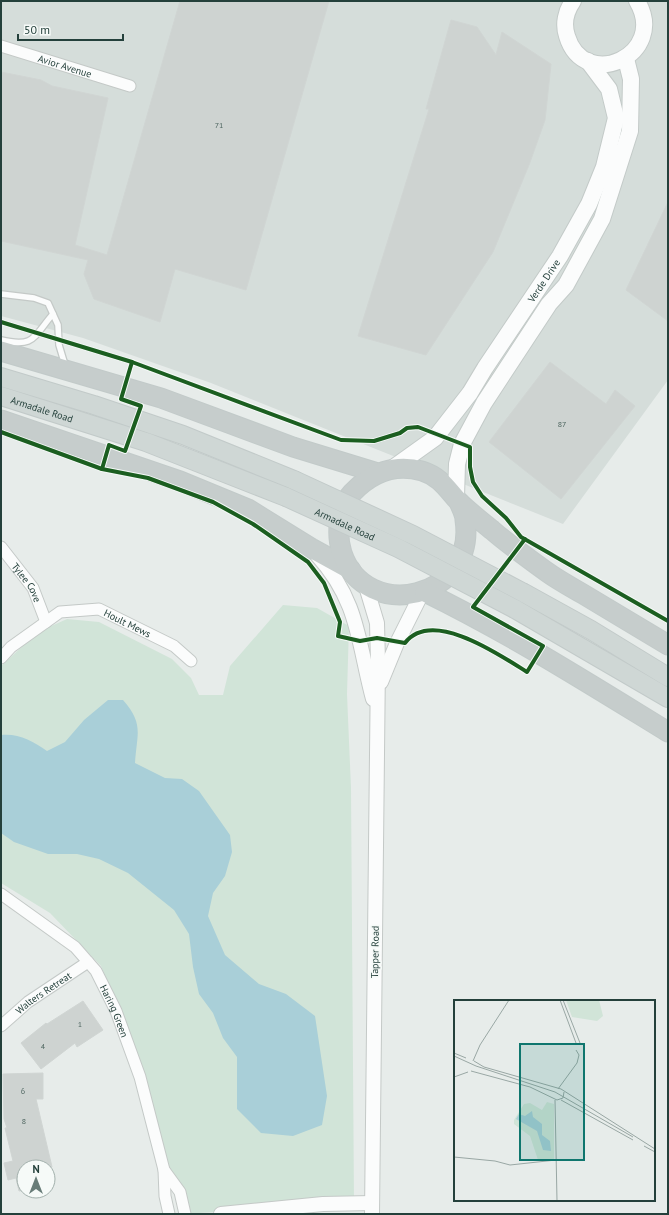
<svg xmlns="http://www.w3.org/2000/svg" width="669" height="1215" font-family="'PT Sans',sans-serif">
	<rect width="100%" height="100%" fill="#e7ecea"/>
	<path fill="#d5ddda" d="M 1,1 L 668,1 L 668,380 L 563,524 L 211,383 L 83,338 L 1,316 Z"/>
	<path fill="#d1e4d8" d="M 283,605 L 317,608 L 349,626 L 347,694 L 351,788 L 354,1204 L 182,1214 L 140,1059 L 101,966 L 50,913 L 1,883 L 1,666 L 38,632 L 67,619 L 99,622 L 172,659 L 191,678 L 199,695 L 223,695 L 230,666 Z"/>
	<path fill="#a9cfd8" d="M 108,700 L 123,700 C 144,724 137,733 135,763 L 165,778 L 182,779 L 199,791 L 230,835 L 232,852 L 225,876 L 213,893 L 208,916 L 225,955 L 259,984 L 286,994 L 315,1016 L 327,1096 L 322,1125 L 293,1136 L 261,1133 L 237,1109 L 237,1057 L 223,1038 L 213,1013 L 199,994 L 193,967 L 189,934 L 174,910 L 128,873 L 99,859 L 77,854 L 48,854 L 14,842 L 1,833 L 1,735 C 18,733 33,741 47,751 L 65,742 L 84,720 Z"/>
	<g fill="#ced3d1" stroke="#d0d5d3">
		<path d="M 180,1 L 329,1 L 246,290 L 175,269 L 160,322 L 94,299 L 84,274 L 88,260 L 1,241 L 1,72 L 41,80 L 52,86 L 108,98 L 75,245 L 107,255 Z"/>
		<path d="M 451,20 L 477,27 L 496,55 L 502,32 L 551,64 L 545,120 L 529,165 L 493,252 L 426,355 L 358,336 L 429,109 L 426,109 Z"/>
		<path d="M 668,202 L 668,321 L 626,290 Z"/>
		<path d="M 550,362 L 606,404 L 615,390 L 635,406 L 561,499 L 489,442 Z"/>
		<path d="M 83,1001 L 103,1030 L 77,1047 L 75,1043 L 41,1069 L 21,1043 L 46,1023 L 47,1024 Z"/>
		<path d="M 43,1073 L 43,1099 L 36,1099 L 52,1167 L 24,1167 L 24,1190 L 19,1191 L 16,1178 L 8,1180 L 4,1163 L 13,1161 L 5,1128 L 7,1128 L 4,1119 L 3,1074 Z"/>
	</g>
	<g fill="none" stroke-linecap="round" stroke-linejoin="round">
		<defs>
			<g id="service">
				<path d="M 1,294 L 34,298 L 48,303 L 58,325 L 59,345 L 65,365"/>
				<path d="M 1,340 C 35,348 33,337 53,314"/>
			</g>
			<g id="minor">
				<path id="s1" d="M 1,46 L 130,86"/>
				<path id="s2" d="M 1,547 L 33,588 L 46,622"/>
				<path id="s3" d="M 1,658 L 11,647 L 60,612 L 99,609 L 174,646 L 191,661"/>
				<path id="s4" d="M 1,894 L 75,947 L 96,971 L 116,1011 L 140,1077 L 164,1170 L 165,1196 L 169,1214"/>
				<path id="s5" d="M 1,1026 L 28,1002 L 88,962"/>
				<path d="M 164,1170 L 180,1192 L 185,1214"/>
			</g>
			<g id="tertiary">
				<path d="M 317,555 C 359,601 358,643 373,699"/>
				<path d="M 365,583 L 377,623 L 378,662 L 372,1214"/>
				<path d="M 381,682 L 397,643 L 422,593"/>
				<path d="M 221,1214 L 323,1204 L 372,1203"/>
			</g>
			<g id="secondary">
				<path d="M 573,1 C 566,11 563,24 567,36 C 584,93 669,55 637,1"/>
				<path id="s6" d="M 393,468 L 435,438 L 470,393 L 485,368 L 560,256 L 589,204 L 604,167 L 616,118 L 609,89 L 588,61"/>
				<path d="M 456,497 L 457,464 L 462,444 L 484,403 L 549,304 L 566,285 L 602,219 L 630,131 L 631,79 L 626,59"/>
			</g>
			<g id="primary">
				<path d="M 1,377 L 94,405 L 183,435 L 294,480"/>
				<path id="s7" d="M 1,396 L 146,442 L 286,497"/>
				<path d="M 524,593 L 591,630 L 668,677"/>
				<path d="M 515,609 L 668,698"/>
			</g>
			<g id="trunk">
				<path d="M 1,351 L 161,398 L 293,447 L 378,473"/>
				<path d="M 1,420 L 180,481 L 248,509 L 311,548 L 351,570"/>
				<path d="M 459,502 C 461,507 465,514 465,520 C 477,599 366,624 342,553 C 336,534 338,508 352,493 C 371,473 395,463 422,471 C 441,477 447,489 459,502 C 469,512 481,521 492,530 C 509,545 528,558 547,572 C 558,580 571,587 583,594 C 611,611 640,628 668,645"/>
				<path d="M 425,592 C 509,633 588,683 668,732"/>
			</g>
		</defs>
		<use href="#service" stroke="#c4c9c7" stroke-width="8"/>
		<use href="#minor" stroke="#c4c9c7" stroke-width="13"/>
		<use href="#tertiary" stroke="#c4c9c7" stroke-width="16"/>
		<use href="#secondary" stroke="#c3cac8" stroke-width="18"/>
		<use href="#primary" stroke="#c2cac9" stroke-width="20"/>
		<use href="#trunk" stroke="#c2cac9" stroke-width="21"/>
		<use href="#service" stroke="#fbfcfc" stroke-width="5.5"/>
		<use href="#minor" stroke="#fbfcfc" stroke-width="11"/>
		<use href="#tertiary" stroke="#fbfcfc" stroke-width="14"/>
		<use href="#secondary" stroke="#fbfcfc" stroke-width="16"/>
		<use href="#primary" stroke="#cfd7d5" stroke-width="18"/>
		<use href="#trunk" stroke="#c6cdcc" stroke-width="19"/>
		<defs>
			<g id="primary-bridge">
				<path d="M 294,480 L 413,535 L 524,593"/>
				<path id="s8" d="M 286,497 L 398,548 L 515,609"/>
			</g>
		</defs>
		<use href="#primary-bridge" stroke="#c2cac9" stroke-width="20" stroke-linecap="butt"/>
		<use href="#primary-bridge" stroke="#cfd7d5" stroke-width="18"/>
		<defs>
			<g id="cycleway">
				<path d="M 1,322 L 132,362 L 341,440 L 374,441 L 400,433 L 407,428 L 418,427 L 470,447 L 470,467 L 473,482 L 482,496 L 506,518 L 521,537 L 668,621"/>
				<path d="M 1,432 L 102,469 L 148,478 L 213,502 L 253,524 L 308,562 L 324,583 L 340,622 L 338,636 L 360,641 L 377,638 L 405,643 C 432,608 500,655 527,672 L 543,646 L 473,607 L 525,539"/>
				<path d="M 102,469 L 109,445 L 125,451 L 141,406 L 121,399 L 132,362"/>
			</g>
		</defs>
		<use href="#cycleway" stroke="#f6faf8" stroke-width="6"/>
		<use href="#cycleway" stroke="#1b5e20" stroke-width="4"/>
	</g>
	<g text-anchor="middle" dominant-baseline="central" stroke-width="3.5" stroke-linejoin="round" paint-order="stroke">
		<g font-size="8" fill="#4f6661">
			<text x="219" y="125">71</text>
			<text x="562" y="424">87</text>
			<text x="80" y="1024">1</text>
			<text x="43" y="1046">4</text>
			<text x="23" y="1091">6</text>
			<text x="24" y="1121">8</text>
		</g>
		<g font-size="10" fill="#24403b" stroke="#f6faf8">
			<text stroke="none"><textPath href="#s1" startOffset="67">Avior Avenue</textPath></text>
			<text stroke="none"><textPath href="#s6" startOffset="243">Verde Drive</textPath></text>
			<text stroke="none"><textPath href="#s7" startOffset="43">Armadale Road</textPath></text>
			<text stroke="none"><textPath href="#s8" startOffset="65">Armadale Road</textPath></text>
			<text stroke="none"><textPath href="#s2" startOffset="44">Tylee Cove</textPath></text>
			<text stroke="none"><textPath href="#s3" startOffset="146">Hoult Mews</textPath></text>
			<text transform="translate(375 952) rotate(-89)">Tapper Road</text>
			<text stroke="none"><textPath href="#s5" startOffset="54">Walters Retreat</textPath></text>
			<text stroke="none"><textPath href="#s4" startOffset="167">Haring Green</textPath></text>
		</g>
	</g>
	<g transform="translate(454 1000)">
		<rect width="201" height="201" fill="#e7ecea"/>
		<path d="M 112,0 L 145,0 L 149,16 L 143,21 L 118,17 ZM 93,102 L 100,104 L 100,159 L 84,160 L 76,136 L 60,124 L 60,120 L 70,104 L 76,103 L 88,110 Z" fill="#d1e4d8"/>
		<path d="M 78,111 L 79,117 L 88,124 L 88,135 L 96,141 L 97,151 L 89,150 L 83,131 L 62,119 L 65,114 L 71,116 Z" fill="#a9cfd8"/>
		<path fill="none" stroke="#99a7a4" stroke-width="1" d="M 106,0 L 122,43M 109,0 L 126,43M 0,53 L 12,58M 0,56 L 22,66 L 101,92 L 179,137M 19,61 L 26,45 L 55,0M 20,61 L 30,67 L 107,89 L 201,149M 17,71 L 76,87 L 103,100 L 109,98 L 110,92M 0,77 L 14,72M 104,89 L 123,63 L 125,55 L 122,50M 101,100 L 103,201M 107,100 L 179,140M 190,146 L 201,152M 0,157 L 41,161M 41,161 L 56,165 L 102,160"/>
		<path fill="#0f766e" fill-opacity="0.15" stroke="#0f766e" stroke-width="2" d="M 66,44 L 130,44 L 130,160 L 66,160 Z"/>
		<rect width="201" height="201" fill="none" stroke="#24403b" stroke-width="2"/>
	</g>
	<rect width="669" height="1215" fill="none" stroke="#24403b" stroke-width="4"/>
	<g transform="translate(36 1179)"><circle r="19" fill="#f6faf8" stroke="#a2b0ac"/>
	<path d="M0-3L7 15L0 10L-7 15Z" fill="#687c78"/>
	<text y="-6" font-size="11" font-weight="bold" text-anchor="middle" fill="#24403b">N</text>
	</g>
	<path d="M18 34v6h105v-6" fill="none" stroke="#24403b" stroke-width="2"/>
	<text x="24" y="34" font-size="12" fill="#24403b" stroke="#f6faf8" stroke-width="3" paint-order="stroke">50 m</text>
</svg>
